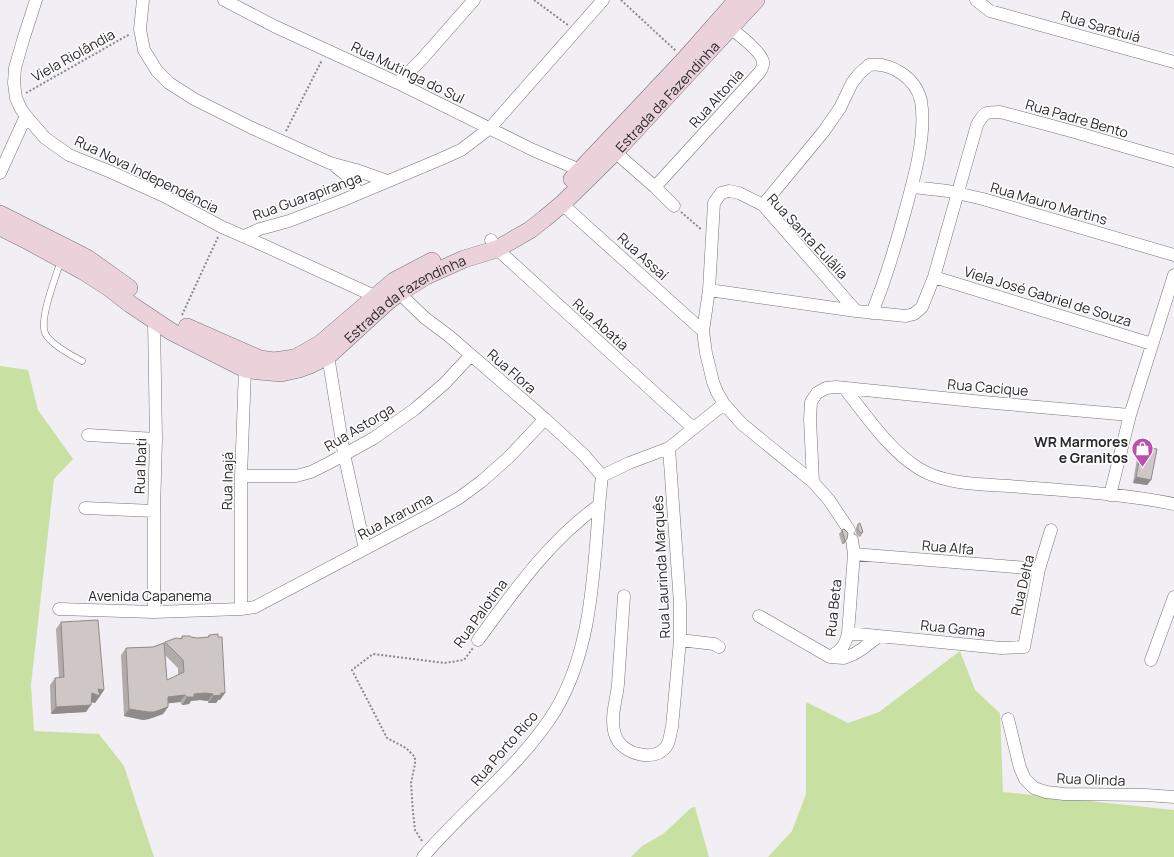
<svg xmlns="http://www.w3.org/2000/svg" width="1174" height="857" font-family="Manrope,sans-serif">
	<rect width="100%" height="100%" fill="#f2eff4"/>
	<path fill="#c8e0a2" d="M0 366 28 370 38 410 73 459 54 479 31 685 34 731 99 734 124 766 154 857H0Z
		M960 651 975 690 1000 713 1003 792 1174 810V857H768L792 831 806 794V702L848 723 879 712Z
		M695 807 709 857H631L642 846 663 834 691 808Z"/>
	<g fill="none" stroke-linecap="round" stroke-linejoin="round">
		<defs>
			<path id="service" d="M61 260C56 277 39 318 45 333 49 343 72 356 82 361"/>
			<path id="minor" d="M36 0 24 37 15 68 14 83 16 98 21 109 26 116 45 138 69 155 111 172 164 196 222 227 263 245 381 299
				M143 0 140 29 144 50 157 71 169 83 194 99 252 128 330 163 356 170 387 181
				M224 0 274 26 398 83 533 150 580 170
				M976 0 990 11 1174 62
				M398 83 421 60 474 0
				M615 152 655 187 674 206
				M336 167C348 176 353 179 357 194
				M0 173 26 116
				M655 187 759 73C761 70 764 66 763 62 762 52 738 34 730 28
				M913 187 948 191 983 199 1174 255
				M562 204 703 331
				M763 205 824 131 840 108 852 83 859 74 869 65C891 62 916 78 921 101 927 136 913 182 904 215 895 248 885 281 872 313
				M244 236 260 229 289 221 341 201 441 159 461 150 490 128 603 0
				M491 240 497 249 693 428
				M934 277 1152 344
				M709 290 856 311
				M399 293 425 318 449 336 545 419 584 455 602 476
				M328 356 344 454 365 549
				M844 388C866 415 888 449 918 468 946 486 988 484 1021 487 1072 491 1124 494 1174 504
				M88 435 156 439
				M241 476H296L311 472 329 463 374 438 415 409 445 383 471 355
				M602 476 629 463 669 448 724 404
				M813 482 810 419 811 402 817 393 826 388 836 387 983 402 1130 415
				M1110 495 1130 415 1174 275
				M85 508 154 511
				M849 530 829 500 813 482 742 424 724 404 717 392 713 382 706 353 703 331 709 290 714 203 721 193 729 191 739 193 763 205 856 311 906 316 914 314 922 307 934 277 977 125C984 112 985 112 1000 112L1071 131 1174 161
				M854 554 1039 569
				M624 596C622 625 620 655 618 684 617 696 613 708 613 720 613 727 614 735 618 741 627 754 654 762 666 747 670 742 670 733 672 727L680 640V603L669 448
				M59 609 154 612 241 609 255 607 431 514 459 498 482 481 509 457 545 419
				M241 609V476L245 369 247 363
				M154 612V511L156 439 154 321
				M759 616 830 657 844 658 854 654 862 649 879 636
				M848 633 1001 648 1024 647 1039 569 1051 530
				M478 640C514 591 549 541 599 505
				M680 640 714 644 719 647
				M830 657C841 650 845 647 848 633L854 554 852 540
				M1151 660 1174 597
				M1008 719 1020 768 1025 779 1034 788 1046 792 1064 794 1146 795 1174 797
				M423 857C465 807 520 767 555 711 597 641 593 554 602 476"/>
			<g id="secondary">
				<path d="M572 179 685 59 737 0"/>
				<path d="M0 214 87 258 129 288"/>
				<path id="s1" d="M0 227 30 242 83 271 108 287 130 304 172 332 245 369 259 371 281 373 299 369 310 365 328 356 387 302 399 293 426 276 464 259 497 249 530 230 544 219 562 204 615 152 756 0"/>
				<path d="M187 327 260 359 274 361 295 358 320 344 394 281 432 261"/>
			</g>
		</defs>
		<use href="#service" stroke="#777478" stroke-width="7"/>
		<use href="#minor" stroke="#777478" stroke-width="13"/>
		<use href="#secondary" stroke="#777478" stroke-width="18"/>
		<path stroke="#8b898c" stroke-width="2" stroke-dasharray="2 2" stroke-linecap="butt" d="M534 0 568 25
			M621 0 676 51
			M26 93 130 34
			M286 131 322 60
			M681 212 702 230
			M182 315 218 237
			M422 841 415 830 413 812 411 783 415 764V757L406 748 387 738 352 670 373 654 444 663 464 660 473 648"/>
		<use href="#service" stroke="#fff" stroke-width="6"/>
		<use href="#minor" stroke="#fff" stroke-width="12"/>
		<use href="#secondary" stroke="#ebd2da" stroke-width="17"/>
	</g>
	<path fill="#b1abaa" fill-rule="evenodd" d="M1142 447 1151 480 1147 485 1133 483 1138 452Z
		M858 524 863 532 861 536 859 537 856 534V528Z
		M844 529 845 543 842 544 839 534 842 530Z
		M61 622 104 690 95 703 91 702 86 712 51 714 50 685 55 678H59L56 629Z
		M209 635 220 700H218L216 703H208V701L200 700 191 701 189 704 182 705 180 702 168 703V707L163 714 149 719 143 720 124 716 121 655 126 648 153 647 165 642 181 638 182 636 197 638 208 637ZM165 655 178 668V675L167 680Z"/>
	<path fill="#908b8b" d="M1136 477 1151 480 1147 485 1133 483Z
		M847 539 845 543 842 544Z
		M98 689 104 690 95 703 86 701 92 693Z
		M205 693 213 694 208 701 200 700 191 701 189 704 182 705 187 697 194 694Z
		M221 693H225L220 700H218L216 703H208L213 696Z
		M185 695 180 702 163 704 168 697Z
		M91 705 86 712 51 714 56 707Z
		M168 707 163 714 149 719 143 720 124 716 129 709Z"/>
	<path fill="#cec7c6" stroke="#908b8b" d="M1142 447 1157 449 1151 480 1136 477Z
		M860 523 863 532 861 533 858 530V524Z
		M844 529 848 533 847 539 845 541 842 530Z
		M98 620 104 690 98 689 100 696 92 693 91 705 56 707 55 678 64 677 61 622Z
		M218 634V637H222L225 693H221V695L213 696V694L205 693 194 694V697H187L185 695 168 697V707L154 712H148L129 709 126 648 153 647 164 643 167 680 184 672 183 660 165 642 176 638 182 639V636H190L191 637 197 638 209 637V635Z"/>
	<defs>
		<symbol id="shop-pin" viewBox="-11 -11 22 30"><path d="M0 17L-7.5 6A9.5 9.5 0 1 1 7.5 6Z" fill="#ba4faf" stroke="#fff"/><path d="M-5-2.5h2.3a2.7 3.5 0 0 1 5.4 0H5L5.5 6h-11ZM-1.5-2.5h3a1.5 2.3 0 0 0-3 0Z" fill="#fff"/></symbol>
	</defs>
	<g fill-rule="evenodd">
		<use href="#shop-pin" x="1130" y="436" width="25" height="34"/>
	</g>
	<g text-anchor="middle" dominant-baseline="central" stroke-width="3" stroke-linejoin="round" paint-order="stroke">
		<g font-size="14" fill="#29282a" stroke="#fff">
			<text transform="translate(1101 26) rotate(16)">Rua Saratuiá</text>
			<text transform="translate(73 55) rotate(-29)">Viela Riolândia</text>
			<text transform="translate(408 72) rotate(26)">Rua Mutinga do Sul</text>
			<text stroke="none"><textPath href="#s1" startOffset="803">Estrada da Fazendinha</textPath></text>
			<text transform="translate(716 98) rotate(-48)">Rua Altonia</text>
			<text transform="translate(1077 118) rotate(16)">Rua Padre Bento</text>
			<text transform="translate(147 174) rotate(26)">Rua Nova Independência</text>
			<text transform="translate(307 196) rotate(-20)">Rua Guarapiranga</text>
			<text transform="translate(1049 203) rotate(16)">Rua Mauro Martins</text>
			<text transform="translate(808 236) rotate(47)">Rua Santa Eulâlia</text>
			<text transform="translate(643 256) rotate(42)">Rua Assaí</text>
			<text transform="translate(1048 296) rotate(17)">Viela José Gabriel de Souza</text>
			<text stroke="none"><textPath href="#s1" startOffset="467">Estrada da Fazendinha</textPath></text>
			<text transform="translate(601 324) rotate(42)">Rua Abatia</text>
			<text transform="translate(512 371) rotate(41)">Rua Flora</text>
			<text transform="translate(988 387) rotate(5)">Rua Cacique</text>
			<text transform="translate(359 427) rotate(-31)">Rua Astorga</text>
			<text transform="translate(140 466) rotate(-88)">Rua Ibati</text>
			<text transform="translate(227 481) rotate(-89)">Rua Inajá</text>
			<text transform="translate(395 516) rotate(-28)">Rua Araruma</text>
			<text transform="translate(948 547) rotate(5)">Rua Alfa</text>
			<text transform="translate(661 567) rotate(-93)">Rua Laurinda Marquês</text>
			<text transform="translate(1022 585) rotate(-77)">Rua Delta</text>
			<text x="150" y="595">Avenida Capanema</text>
			<text transform="translate(833 608) rotate(-84)">Rua Beta</text>
			<text transform="translate(480 613) rotate(-54)">Rua Palotina</text>
			<text transform="translate(953 628) rotate(6)">Rua Gama</text>
			<text transform="translate(504 748) rotate(-49)">Rua Porto Rico</text>
			<text transform="translate(1091 779) rotate(2)">Rua Olinda</text>
		</g>
		<g font-size="14" font-weight="bold" fill="#29282a" stroke="#fff" text-anchor="end">
			<text x="1128" y="441">WR Marmores<tspan x="1128" dy="16">e Granitos</tspan></text>
		</g>
	</g>
</svg>
